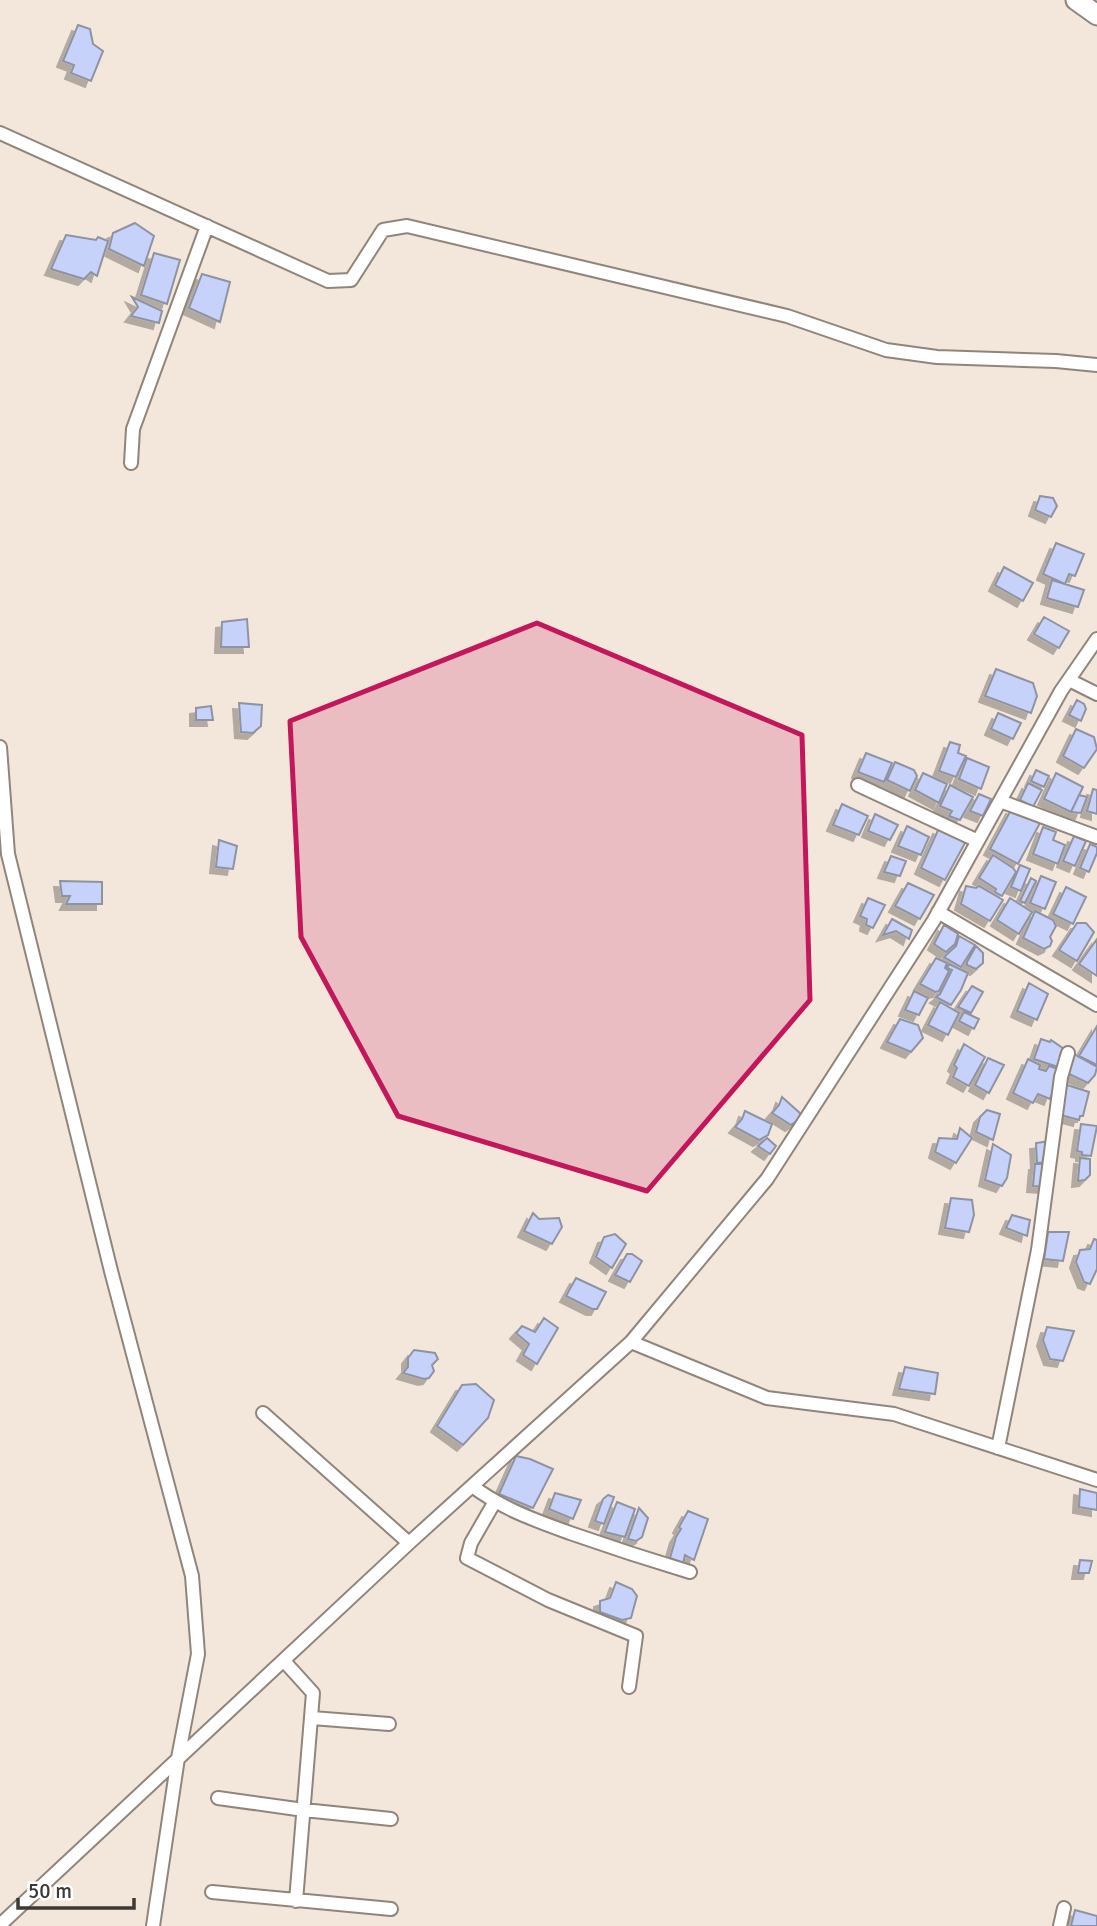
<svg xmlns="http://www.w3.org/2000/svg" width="1097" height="1926" font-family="Signika,sans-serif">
	<defs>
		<filter id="shadow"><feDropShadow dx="-6" dy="6" stdDeviation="0" flood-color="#0004"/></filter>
	</defs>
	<rect width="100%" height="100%" fill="#f3e7dc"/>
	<path fill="#c6d2f9" stroke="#8f93a1" stroke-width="2" filter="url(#shadow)" d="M78 25 90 29 93 44 103 51 91 81 71 73 74 65 63 61Z
		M135 223 154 236 144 266 109 249 113 233Z
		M66 235 96 240 98 237 108 241 97 276 91 272 84 279 51 269Z
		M154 253 180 260 167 304 141 295Z
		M202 274 230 282 220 322 189 308Z
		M132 297 162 311 159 323 131 316 138 307Z
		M1040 496 1053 498 1057 506 1051 517 1035 510Z
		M1056 543 1084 554 1075 576 1069 574 1065 584 1043 574Z
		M1004 567 1033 583 1023 601 995 585Z
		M1052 580 1084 590 1078 607 1047 598Z
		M1044 617 1069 631 1059 648 1034 634Z
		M247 619 249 647H221L222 622Z
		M996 669 1033 683 1037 696 1031 713 985 696Z
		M1077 700 1084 704 1086 709 1081 721 1069 715Z
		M239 703 262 705 261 726 253 733 241 732Z
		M211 706 213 720H196V708Z
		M998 713 1021 723 1013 739 991 729Z
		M1076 729 1094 737 1097 749 1084 768 1063 756Z
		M950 742 960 745 958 753 966 756 956 777 939 771Z
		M866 753 892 763 884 782 858 772Z
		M967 758 989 767 981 789 959 779Z
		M895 762 914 770 917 776 910 791 887 780Z
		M1036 770 1049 776 1044 787 1031 781Z
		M923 773 947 784 939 803 915 790Z
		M1056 773 1083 787 1071 812 1044 799Z
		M1028 783 1042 790 1033 807 1020 800Z
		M950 785 973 797 960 820 949 816 952 811 940 806Z
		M1093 789 1097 790V814L1087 811Z
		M979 794 991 799 983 816 970 811Z
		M1079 795 1087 797 1081 813 1071 812Z
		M842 804 868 816 859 835 833 825Z
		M1012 808 1040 823 1018 864 990 849Z
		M875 814 898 825 890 840 868 831Z
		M907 826 929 837 921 855 898 846Z
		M1043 827 1056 832 1053 840 1065 845 1058 864 1033 854Z
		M939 828 966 841 945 880 921 868Z
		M1074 836 1086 841 1075 866 1063 861Z
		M219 840 237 846 233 869 216 867Z
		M1090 844 1097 847V853L1089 872 1080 868Z
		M993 855 1013 868 1016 872 1002 896 995 892 996 889 979 878Z
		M891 856 906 861 900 876 884 872Z
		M1020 865 1030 869 1021 891 1011 887Z
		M1041 876 1056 882 1045 909 1030 903Z
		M1031 878 1036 881 1025 903 1020 901Z
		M60 881 102 882V904H66L70 896H62Z
		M908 883 934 895 920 919 895 906Z
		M966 886 976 888 979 886 1003 900 990 921 961 904Z
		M1066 887 1086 897 1073 924 1053 914Z
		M868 898 885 905 873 928 866 925 867 919 860 916Z
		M1010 898 1032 912 1019 934 997 920Z
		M1035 911 1053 920 1056 926 1050 937 1052 941 1050 946 1044 949 1023 938Z
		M892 919 912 930 909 939 896 931 883 935Z
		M1077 923H1086L1094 932 1077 961 1059 950Z
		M944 925 958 934 955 944 946 952 934 944Z
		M959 936 975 945 961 967 944 957 956 946Z
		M1097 939V976L1079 964Z
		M976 946 983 953V963L976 969 967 965V962Z
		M936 958 947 963 945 968 949 971 939 991 935 992 920 984Z
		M949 964 968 973 961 990 951 1005 936 997 940 994 952 970 947 968Z
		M1029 983 1048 994 1037 1020 1017 1011Z
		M972 986 983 992 971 1013 958 1007Z
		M914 991 928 998 919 1015 905 1010Z
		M940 1002 959 1013 948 1035 928 1025Z
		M964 1012 979 1019 974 1029 959 1021Z
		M900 1019 918 1025 923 1038 911 1052 887 1042Z
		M1097 1026V1065L1079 1056Z
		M1041 1039 1050 1042 1051 1040 1064 1049 1058 1067 1034 1059Z
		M964 1044 985 1057 969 1086 953 1077 957 1068 954 1065Z
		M1072 1053 1097 1067 1095 1075 1088 1083 1065 1072Z
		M988 1058 1004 1065 989 1093 975 1085Z
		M1028 1059 1040 1065 1039 1069 1046 1071 1049 1066 1061 1070 1050 1099 1038 1094 1033 1103 1013 1093Z
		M1064 1084 1089 1092 1083 1116H1080L1079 1120 1057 1114Z
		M782 1097 801 1114 798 1120 791 1125 772 1113 779 1105Z
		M987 1110 1000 1114 993 1140 976 1132 980 1117Z
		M745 1111 772 1124 768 1135 759 1140 735 1127 742 1119Z
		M1081 1124 1097 1126 1091 1156 1082 1155V1152L1077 1151Z
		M960 1128 972 1138 956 1163 935 1152 939 1138 957 1139Z
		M767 1138 776 1146 770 1154 758 1146Z
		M1050 1141V1162L1037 1163 1036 1143Z
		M993 1144 1011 1155 1007 1178 1002 1186 985 1180Z
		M1080 1158 1090 1159V1175L1085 1180 1078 1181Z
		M1035 1164H1047L1045 1187 1033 1186Z
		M951 1198 972 1200 974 1215 969 1232 945 1228Z
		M533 1213 539 1219 559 1218 562 1227 552 1244 524 1231Z
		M1012 1215 1030 1220 1027 1236 1006 1228Z
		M1048 1232H1069L1063 1261 1044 1259Z
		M615 1234 626 1244 612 1268 596 1257 604 1237Z
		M1094 1239 1097 1240V1269L1090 1284 1084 1282 1076 1262 1080 1250 1090 1249Z
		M627 1254H632L642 1261 630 1282 615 1275Z
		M576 1278 606 1292 597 1309H592L566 1296Z
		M544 1318 558 1328 537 1364 523 1355 529 1344 516 1333 522 1326 535 1332Z
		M1047 1327 1074 1331 1063 1361 1050 1359 1043 1340Z
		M414 1350 435 1353 438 1359 432 1365 434 1371 429 1378 424 1379 403 1373 408 1367V1358Z
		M905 1367 938 1373 935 1394 899 1389Z
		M476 1384 494 1400 488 1418 463 1445 437 1426 462 1385Z
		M516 1456 530 1459 553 1469 533 1508 499 1494Z
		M1080 1489 1097 1493V1510L1079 1507Z
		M555 1493 581 1500 573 1519 549 1509Z
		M608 1495 614 1497 604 1524 595 1521 603 1499Z
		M617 1502 635 1509 625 1537 605 1532Z
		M639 1508 648 1518 642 1537 636 1541 628 1539Z
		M688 1511 708 1519 694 1560 685 1555 683 1563 670 1558 676 1537 681 1529 679 1527Z
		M1080 1560 1092 1561 1089 1573H1078Z
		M616 1582 632 1589 637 1596 631 1618 622 1620 600 1612V1601L610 1598Z
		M1075 1910 1097 1916V1926H1071Z"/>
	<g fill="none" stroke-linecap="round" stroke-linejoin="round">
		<defs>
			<path id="street" d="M0 133 328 281 351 280 383 230 407 226 787 316 886 350 937 357 1056 361 1097 365
				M131 463 133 429 207 226
				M1069 680 1097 694
				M0 747 8 854 111 1271 192 1576 198 1654 178 1758 153 1926
				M858 785 978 841
				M1000 801 1097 837
				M938 912 1097 1005
				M631 1342 767 1398 894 1414 1097 1480
				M263 1413 409 1543
				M998 1448 1038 1250 1061 1077 1068 1053
				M472 1486C503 1509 534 1520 570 1533 610 1547 650 1560 690 1572
				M494 1503 471 1543 467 1558 548 1600 636 1636 629 1687
				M284 1661 313 1693 296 1901
				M312 1718 389 1724
				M218 1798 304 1810 391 1819
				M212 1892 391 1909
				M0 1925 409 1543 631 1342 767 1179 934 920 1061 691 1097 639
				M1060 1926 1064 1908"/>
			<path id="primary" d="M1076 0 1097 15"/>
		</defs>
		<use href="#street" stroke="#90857b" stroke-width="16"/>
		<use href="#primary" stroke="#90857b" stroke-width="23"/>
		<use href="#street" stroke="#fff" stroke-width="12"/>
		<use href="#primary" stroke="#fff" stroke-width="19"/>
	</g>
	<path fill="#c2185b" fill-opacity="0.2" stroke="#c2185b" stroke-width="5" stroke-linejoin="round" d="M537 623 802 735 810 1000 647 1191 398 1116 301 937 290 721Z"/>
	<path d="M18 1898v10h116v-10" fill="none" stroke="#3e3935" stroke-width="3.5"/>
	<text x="28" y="1898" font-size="21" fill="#3e3935" stroke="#ffffff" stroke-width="5" paint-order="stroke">50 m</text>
</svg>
